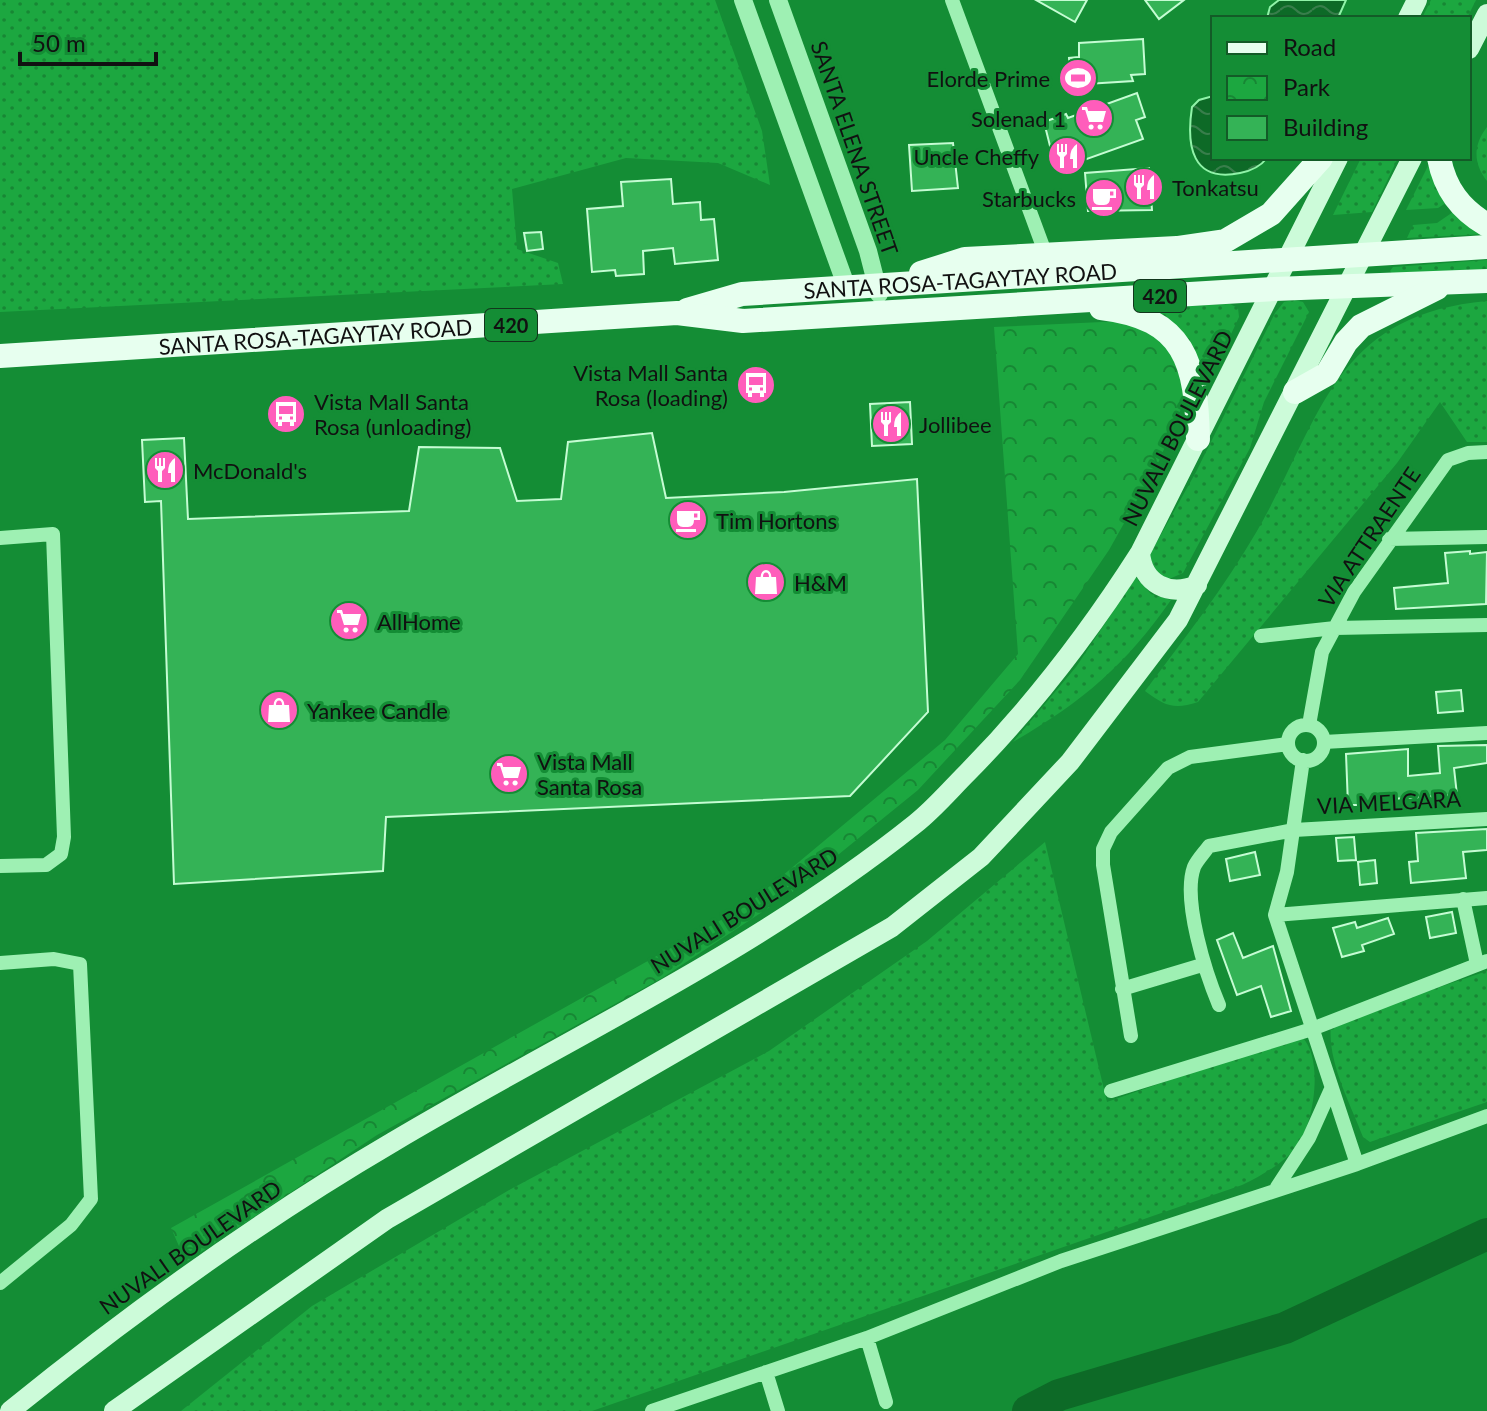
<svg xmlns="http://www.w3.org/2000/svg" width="1487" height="1411" font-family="Lato,sans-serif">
	<defs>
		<pattern id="grass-dots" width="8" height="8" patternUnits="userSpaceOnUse" patternTransform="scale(2)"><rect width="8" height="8" fill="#1ca740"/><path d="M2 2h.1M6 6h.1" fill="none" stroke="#178734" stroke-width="1.8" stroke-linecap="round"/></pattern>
		<pattern id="park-crowns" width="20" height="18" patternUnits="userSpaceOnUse" patternTransform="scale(2)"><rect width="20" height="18" fill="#1ca740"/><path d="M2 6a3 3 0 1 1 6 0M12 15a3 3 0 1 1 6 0" fill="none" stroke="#178734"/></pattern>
		<pattern id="water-waves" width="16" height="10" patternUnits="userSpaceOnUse" patternTransform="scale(2)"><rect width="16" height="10" fill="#0d6a27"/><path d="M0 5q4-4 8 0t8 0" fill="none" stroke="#387e4b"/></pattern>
	</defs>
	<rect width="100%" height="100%" fill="#148d35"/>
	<path fill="url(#grass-dots)" d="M0 0H715L762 131 770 185 718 163 626 158 512 189 517 249 558 263 563 284 0 312Z
		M1431 0H1476L1467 18H1422Z
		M1487 127V181C1473 163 1473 145 1487 127Z
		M1361 158H1398L1372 212 1333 215Z
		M1432 158 1449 201 1438 208 1406 210Z
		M1456 210 1485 234 1407 238 1413 225 1437 223Z
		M1487 260V270L1393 275 1390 271 1393 267Z
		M1294 300 1303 302 1309 312 1264 402 1250 448 1183 573 1169 579 1157 572 1149 556 1196 472 1275 313 1284 302Z
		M1487 301V442H1467L1440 402 1397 463 1198 702C1174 710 1165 706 1145 691 1184 639 1224 588 1257 531 1322 418 1333 315 1487 301Z
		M1230 304 1238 308 1239 317 1204 392 1146 308Z
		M1136 577 1151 594 1171 600C1125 666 1082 702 1013 742L1076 667Z
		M1045 842 1107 1102 1287 1039 1303 1038C1324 1061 1314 1127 1294 1150 1280 1165 1261 1176 1242 1185L592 1411H181L312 1306 511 1189 769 1051 927 941Z
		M1487 971V1102L1370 1142 1363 1137C1350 1102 1327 1062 1331 1024Z"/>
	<path fill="url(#park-crowns)" d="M1124 321 1167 339 1186 397 1159 461 1109 550 1020 680 918 790 791 893 662 978 377 1135 186 1262 171 1228 746 906 945 740 1018 654 994 327Z"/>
	<path fill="url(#water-waves)" stroke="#90f3a8" stroke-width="2" d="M1279 0H1346L1338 18H1267L1270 7Z
		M1213 96V158H1267C1260 167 1251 171 1240 173 1192 183 1186 146 1192 107L1199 100Z"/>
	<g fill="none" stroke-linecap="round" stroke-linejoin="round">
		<path stroke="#0d6a27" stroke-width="32" d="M1028 1411 1059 1395 1285 1328 1487 1234"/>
	</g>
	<path fill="#34b356" stroke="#c5fcd3" stroke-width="2" d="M1036 0H1087L1075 22Z
		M1145 0H1184L1159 19Z
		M1143 39 1145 74 1131 75 1133 81 1071 85 1069 58 1079 57V43Z
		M1137 93 1145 117 1136 120 1143 139 1056 170 1044 122 1066 114 1068 118Z
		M953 143 958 188 912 191 909 145Z
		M1149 168 1152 210 1088 211 1085 173Z
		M671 179 673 204 700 202 701 220 714 219 718 260 675 264 673 248 643 251 644 274 616 276 615 270 592 272 587 209 623 206 621 182Z
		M541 232 543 249 527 251 524 233Z
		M910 402 912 444 872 446 870 404Z
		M652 433 666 498 784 492 917 479 928 712 850 796 386 817 383 871 174 884 161 501 145 502 142 440 184 438 188 519 409 511 419 447 500 448 517 501 561 499 568 442Z
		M1470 551V554L1487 552 1486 604 1396 609 1394 588 1448 583 1445 553Z
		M1461 690 1463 711 1438 713 1436 692Z
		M1487 745V763L1454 768 1457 795 1375 800V805H1348L1346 754 1408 749V776L1440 773 1438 746Z
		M1487 829V850L1463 852 1466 878 1411 883 1409 862 1418 861 1416 833Z
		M1354 837 1356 860 1338 861 1336 838Z
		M1255 852 1260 875 1230 881 1226 859Z
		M1375 860 1377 883 1360 885 1358 862Z
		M1452 912 1456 933 1430 938 1426 917Z
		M1388 918 1394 934 1362 945 1364 951 1342 957 1333 928 1355 922 1357 928Z
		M1233 933 1243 958 1273 946 1291 1011 1271 1017 1261 986 1237 995 1217 940Z"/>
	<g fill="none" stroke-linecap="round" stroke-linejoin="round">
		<path stroke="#9ef0b3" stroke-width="14" d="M952 0 1046 255
			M0 538 53 534 64 837 61 854 46 865 0 866
			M1389 539 1487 537
			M1261 636 1335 628 1487 625
			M1309 725 1322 652 1354 592 1448 460 1468 453 1487 452
			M1288 743a18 18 0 1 1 36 0a18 18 0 1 1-36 0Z
			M1324 742 1487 733
			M1303 760 1287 872 1275 915 1357 1164
			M1463 899 1477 964
			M1275 915 1487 898
			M0 963 54 959 80 964 91 1199 71 1225 0 1283
			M1122 989 1202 965
			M1219 1005C1206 974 1182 900 1194 867 1197 860 1204 853 1209 846L1294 830 1487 819
			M1131 1036 1103 865V849L1111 832 1168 768 1190 757 1288 744
			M1111 1091 1312 1029 1487 961
			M1277 1187 1309 1138 1331 1089
			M867 1338 886 1402
			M766 1372 778 1411
			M652 1411 867 1338 1061 1261 1357 1164 1487 1116"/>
		<path stroke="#9ef0b3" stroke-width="18" d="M743 0 847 288
			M778 0 868 251 879 294"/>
		<path stroke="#ccfbd9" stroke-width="20" d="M1408 18 1417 0
			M1469 49 1487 14
			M1140 553C1143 584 1169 597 1197 585
			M10 1411C131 1313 258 1221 393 1142 568 1038 755 952 915 824 934 809 950 790 967 773 1034 705 1089 633 1140 553L1338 158
			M114 1411 387 1219 892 927 981 857 1070 762 1178 620 1412 158"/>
		<g stroke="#e7ffef" stroke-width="24">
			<path d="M1439 158C1445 189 1460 209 1487 225"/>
			<path d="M921 273 965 259 1177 248 1225 241 1271 214 1321 158"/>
			<path d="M1101 308C1186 318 1196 363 1198 439"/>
			<path id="s1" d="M687 310 742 294 1487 247"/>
			<path id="s2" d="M0 356 677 313 743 321 1274 289 1487 281"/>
			<path d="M1295 392 1327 374 1346 342 1361 326 1437 288"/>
		</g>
	</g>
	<defs>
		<symbol id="stadium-disc" viewBox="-11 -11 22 22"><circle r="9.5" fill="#ff5dbb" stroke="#148d35"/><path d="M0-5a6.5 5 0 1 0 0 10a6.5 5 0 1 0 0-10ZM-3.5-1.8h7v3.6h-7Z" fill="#fff"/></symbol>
		<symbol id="supermarket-disc" viewBox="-11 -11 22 22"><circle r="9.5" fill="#ff5dbb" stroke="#148d35"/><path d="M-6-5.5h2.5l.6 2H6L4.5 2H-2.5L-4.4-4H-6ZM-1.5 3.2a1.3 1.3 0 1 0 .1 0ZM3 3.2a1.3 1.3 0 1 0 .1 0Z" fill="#fff"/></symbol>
		<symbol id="restaurant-disc" viewBox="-11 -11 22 22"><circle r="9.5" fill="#ff5dbb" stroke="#148d35"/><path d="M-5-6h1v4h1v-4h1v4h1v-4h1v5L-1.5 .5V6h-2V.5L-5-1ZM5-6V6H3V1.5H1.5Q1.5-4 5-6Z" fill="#fff"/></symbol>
		<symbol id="cafe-disc" viewBox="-11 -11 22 22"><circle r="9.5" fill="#ff5dbb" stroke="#148d35"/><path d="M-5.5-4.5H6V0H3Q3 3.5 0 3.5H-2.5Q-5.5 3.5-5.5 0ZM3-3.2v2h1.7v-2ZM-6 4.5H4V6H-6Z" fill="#fff"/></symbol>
		<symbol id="bus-disc" viewBox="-11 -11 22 22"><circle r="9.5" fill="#ff5dbb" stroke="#148d35"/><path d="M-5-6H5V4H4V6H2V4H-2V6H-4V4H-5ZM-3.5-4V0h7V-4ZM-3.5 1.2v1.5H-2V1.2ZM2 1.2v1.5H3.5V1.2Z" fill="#fff"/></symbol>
		<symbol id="shop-disc" viewBox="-11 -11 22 22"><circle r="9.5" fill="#ff5dbb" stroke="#148d35"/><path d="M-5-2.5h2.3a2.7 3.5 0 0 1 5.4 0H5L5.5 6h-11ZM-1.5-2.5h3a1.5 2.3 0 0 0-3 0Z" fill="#fff"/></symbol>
	</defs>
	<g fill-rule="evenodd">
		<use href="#stadium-disc" x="1056" y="56" width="44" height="44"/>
		<use href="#supermarket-disc" x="1072" y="96" width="44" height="44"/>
		<use href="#restaurant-disc" x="1045" y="134" width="44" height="44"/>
		<use href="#restaurant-disc" x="1122" y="165" width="44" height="44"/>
		<use href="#cafe-disc" x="1082" y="176" width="44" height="44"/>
		<use href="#bus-disc" x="734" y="363" width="44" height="44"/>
		<use href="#bus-disc" x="264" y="392" width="44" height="44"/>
		<use href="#restaurant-disc" x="869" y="402" width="44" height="44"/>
		<use href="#restaurant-disc" x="143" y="448" width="44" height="44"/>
		<use href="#cafe-disc" x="666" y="498" width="44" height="44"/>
		<use href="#shop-disc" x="744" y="560" width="44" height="44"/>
		<use href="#supermarket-disc" x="327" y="599" width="44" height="44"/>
		<use href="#shop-disc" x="257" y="688" width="44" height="44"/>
		<use href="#supermarket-disc" x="487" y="752" width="44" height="44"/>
	</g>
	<g text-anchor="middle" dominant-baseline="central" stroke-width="6" stroke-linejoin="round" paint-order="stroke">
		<g fill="#148d35" stroke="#12361c" stroke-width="2">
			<rect x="1134" y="280" width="52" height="32" rx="6"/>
			<rect x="485" y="309" width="52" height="32" rx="6"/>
		</g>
		<g font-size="20" font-weight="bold" fill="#111">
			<text x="1160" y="296">420</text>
			<text x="511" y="325">420</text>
		</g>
		<g font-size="22" fill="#111" stroke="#148d35" text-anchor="start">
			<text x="1050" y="78" text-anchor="end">Elorde Prime</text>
			<text x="1066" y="118" text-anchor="end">Solenad 1</text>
			<text x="1039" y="156" text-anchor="end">Uncle Cheffy</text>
			<text x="1172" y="187">Tonkatsu</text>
			<text x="1076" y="198" text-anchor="end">Starbucks</text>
			<text x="728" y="372" text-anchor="end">Vista Mall Santa<tspan x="728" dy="25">Rosa (loading)</tspan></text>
			<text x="314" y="401">Vista Mall Santa<tspan x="314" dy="25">Rosa (unloading)</tspan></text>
			<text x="919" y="424">Jollibee</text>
			<text x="193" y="470">McDonald's</text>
			<text x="716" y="520">Tim Hortons</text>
			<text x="794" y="582">H&amp;M</text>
			<text x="377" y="621">AllHome</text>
			<text x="307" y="710">Yankee Candle</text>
			<text x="537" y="761">Vista Mall<tspan x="537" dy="25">Santa Rosa</tspan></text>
		</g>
		<g font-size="22" fill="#111" stroke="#148d35">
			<text transform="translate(855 148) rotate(71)">SANTA ELENA STREET</text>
			<text stroke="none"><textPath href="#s1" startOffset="276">SANTA ROSA-TAGAYTAY ROAD</textPath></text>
			<text stroke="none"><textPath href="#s2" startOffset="316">SANTA ROSA-TAGAYTAY ROAD</textPath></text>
			<text transform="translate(1177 428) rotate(-63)">NUVALI BOULEVARD</text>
			<text transform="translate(1369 537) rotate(-56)">VIA ATTRAENTE</text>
			<text transform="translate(1389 802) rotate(-3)">VIA MELGARA</text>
			<text transform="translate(744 910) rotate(-32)">NUVALI BOULEVARD</text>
			<text transform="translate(190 1247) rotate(-35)">NUVALI BOULEVARD</text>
		</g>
	</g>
	<rect x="1211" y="16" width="260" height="144" fill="#148d35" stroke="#135b27" stroke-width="2"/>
	<rect x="1227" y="42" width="40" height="12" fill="#e7ffef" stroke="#135b27" stroke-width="2"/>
	<text x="1283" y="56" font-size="24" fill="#111111">Road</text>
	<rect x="1227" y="76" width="40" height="24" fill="url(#park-crowns)" stroke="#135b27" stroke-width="2"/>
	<text x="1283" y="96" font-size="24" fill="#111111">Park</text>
	<rect x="1227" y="116" width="40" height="24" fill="#34b356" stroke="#135b27" stroke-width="2"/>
	<text x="1283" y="136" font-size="24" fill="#111111">Building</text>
	<path d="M20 52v12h136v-12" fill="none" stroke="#111111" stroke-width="4"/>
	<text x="32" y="52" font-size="24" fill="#111111" stroke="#148d35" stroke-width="6" paint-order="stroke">50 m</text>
</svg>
